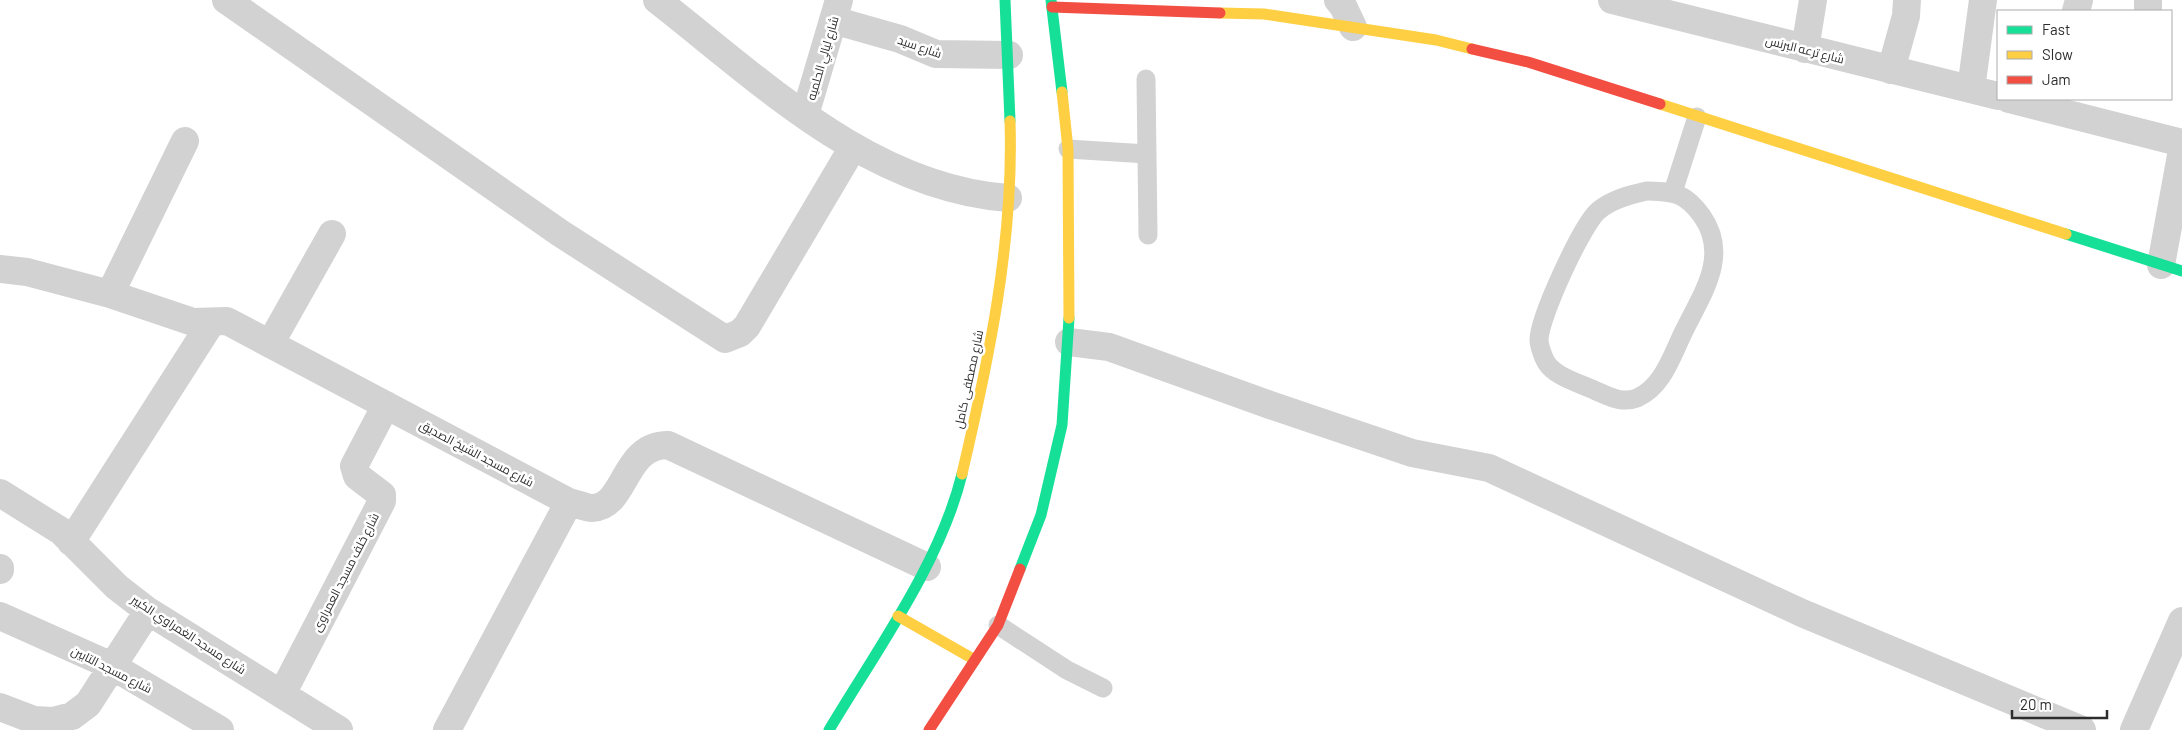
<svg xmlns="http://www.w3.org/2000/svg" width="2182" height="730" font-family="Barlow,Cairo,sans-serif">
	<rect width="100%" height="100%" fill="#fff"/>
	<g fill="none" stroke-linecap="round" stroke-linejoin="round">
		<path stroke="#d2d2d2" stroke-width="19" d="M1146 79 1148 235
			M1068 149 1147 154
			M1647 191C1674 192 1685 192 1702 216 1730 256 1702 294 1684 331 1672 355 1663 387 1637 398 1622 404 1608 396 1594 390 1579 383 1555 377 1546 362 1543 357 1539 345 1539 340 1539 318 1582 225 1598 211 1612 199 1630 195 1647 191Z
			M1673 192 1697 117
			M998 625 1067 670 1103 688"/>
		<path stroke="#d2d2d2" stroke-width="28" d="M226 0 560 233 725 339 740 333 747 326 853 147
			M657 0C761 81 870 188 1008 198
			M1338 0 1343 6 1353 27
			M1612 0 1998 96
			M2148 0V10
			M2076 11 2079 0
			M833 20 900 39 936 54 1009 55
			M1805 49 1813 0
			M1891 70 1906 16 1907 0
			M1971 89 1983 0
			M2009 99 2182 143
			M805 115 839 0
			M2161 265 2182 150
			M0 269 27 272 110 294 193 322 227 321 569 502C576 503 585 508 592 508 627 507 622 445 668 445L927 567
			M110 294 185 141
			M1069 342 1109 347 1270 405 1412 453 1489 468 1802 613 2082 730
			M270 344 332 234
			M0 493 61 531 117 587 148 611 339 730
			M71 542 211 323
			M0 568V570
			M0 616 112 666 220 730
			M282 694 382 501V495L357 476 354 466 386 405
			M0 707 34 720 53 721 72 716 88 704 148 611
			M447 730 569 502
			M2134 730 2182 621"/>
		<path stroke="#16e098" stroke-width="11" d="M1005 0 1010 121
			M1051 0 1062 92
			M2066 234 2182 271
			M1020 569 1041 515 1062 425 1069 318
			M829 730C876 651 940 564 962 474"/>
		<path stroke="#ffcf43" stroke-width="11" d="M1220 13 1264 14 1436 40 1472 49
			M1062 92 1068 149 1069 318
			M1660 104 2066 234
			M962 474C989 359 1014 240 1010 121
			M898 616 975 660"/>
		<path stroke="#f24e42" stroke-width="11" d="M1052 7 1220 13
			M1472 49 1528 62 1660 104
			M929 730 998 625 1020 569"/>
	</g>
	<g text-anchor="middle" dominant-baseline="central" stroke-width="5" stroke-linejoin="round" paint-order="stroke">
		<g font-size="12" fill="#2d2d2d" stroke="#fff">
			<text transform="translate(920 46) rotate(19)">شارع سيد</text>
			<text transform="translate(1805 49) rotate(14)">شارع ترعه البرنس</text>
			<text transform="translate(822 58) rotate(-74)">شارع ليالي الحلميه</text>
			<text transform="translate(968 379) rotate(-78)">شارع مصطفى كامل</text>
			<text transform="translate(477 453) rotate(28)">شارع مسجد الشيخ الصديق</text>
			<text transform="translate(345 572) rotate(-63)">شارع خلف مسجد العمراوى</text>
			<text transform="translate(189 634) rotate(33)">شارع مسجد الغمراوي الكبير</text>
			<text transform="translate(112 669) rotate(27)">شارع مسجد التابين</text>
		</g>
	</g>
	<rect x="1997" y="10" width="175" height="90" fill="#ffffff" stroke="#ababab"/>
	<rect x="2007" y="26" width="25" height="8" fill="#16e098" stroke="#ababab"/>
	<text x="2042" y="35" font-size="15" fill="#2d2d2d">Fast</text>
	<rect x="2007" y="51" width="25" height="8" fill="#ffcf43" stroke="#ababab"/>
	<text x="2042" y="60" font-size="15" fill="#2d2d2d">Slow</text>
	<rect x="2007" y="76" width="25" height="8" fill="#f24e42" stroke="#ababab"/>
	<text x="2042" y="85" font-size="15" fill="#2d2d2d">Jam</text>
	<path d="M2012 710v8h95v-8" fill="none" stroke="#2d2d2d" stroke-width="2.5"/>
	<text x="2020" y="710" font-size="15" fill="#2d2d2d" stroke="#ffffff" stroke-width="4" paint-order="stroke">20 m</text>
</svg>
